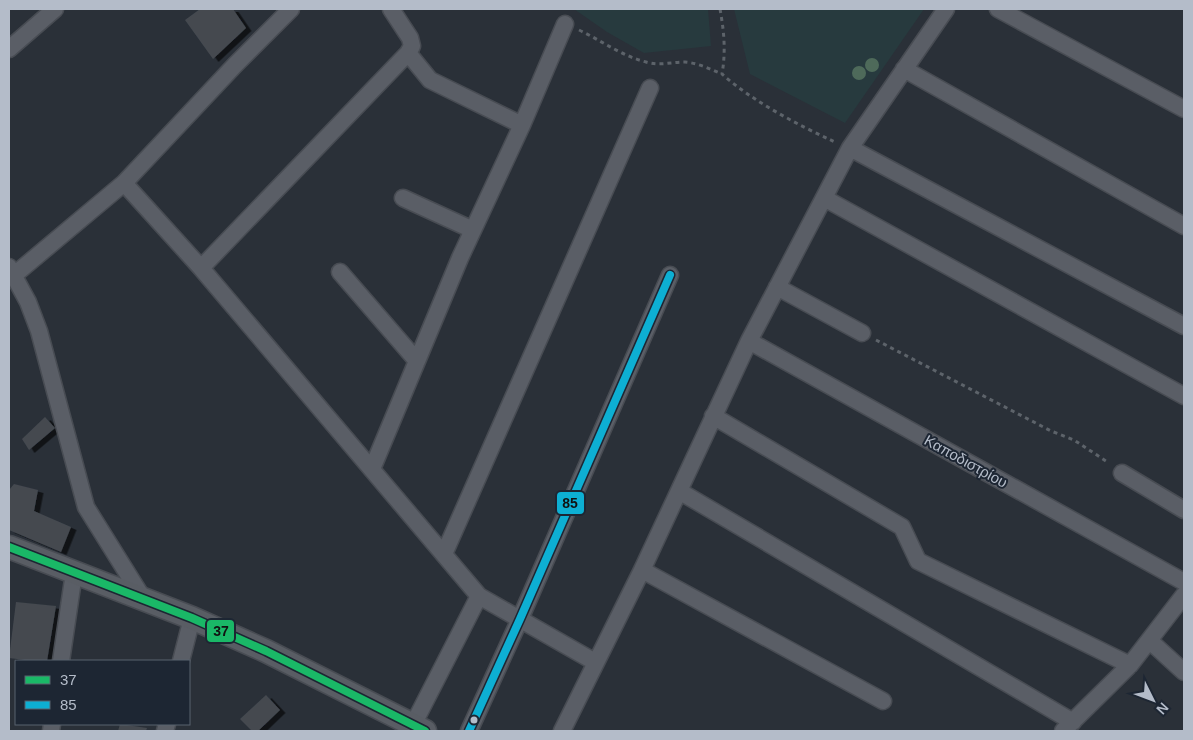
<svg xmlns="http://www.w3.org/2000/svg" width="1193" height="740" font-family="Arial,sans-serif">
	<defs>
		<filter id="shadow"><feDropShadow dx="5.5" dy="3" stdDeviation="0" flood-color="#0009"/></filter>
	</defs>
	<rect width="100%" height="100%" fill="#2a3038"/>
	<path fill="#273a3e" d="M574 9H708L711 46 644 53 607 32Z
		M734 9H924L845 123 750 74Z"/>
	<path fill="#444950" filter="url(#shadow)" d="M200 9H233L246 28 213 59 185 20Z
		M45 417 55 428 29 450 22 439Z
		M14 484 38 490 34 511 71 527 61 552 9 530V490Z
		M16 602 56 606 47 661H33L9 658Z
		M266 695 280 710 258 731H252L240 719Z
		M120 724 147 728 146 731H118Z"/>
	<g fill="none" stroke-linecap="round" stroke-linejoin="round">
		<defs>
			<path id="minor" d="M998 9 1184 109
				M9 49 55 9
				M408 53 430 80 522 125
				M904 69 1184 226
				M850 148 1184 326
				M124 183 201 268 479 596 595 662
				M403 198 473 230
				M824 198 1184 396
				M9 267 28 302 39 331 86 507 144 600
				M201 268 408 53 412 46 410 38 391 9
				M340 272 417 361
				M13 276 124 183 235 65 291 9
				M777 287 862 333
				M749 341 1184 582
				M713 416 902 527 918 561 1130 665
				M372 469 460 258 522 125 565 24
				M1122 473 1184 510
				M679 491 1073 722
				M444 554 650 88
				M642 570 883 701
				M1150 641 1184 672
				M61 661 74 573
				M181 661 192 618
				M413 725 479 596
				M51 731 52 724
				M165 731 167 724
				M469 731 520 619 670 275
				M562 731 642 570 749 341 850 148 946 9
				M1063 731 1130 665 1184 595"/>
			<path id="secondary" d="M9 547 192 618 266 651 425 731"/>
		</defs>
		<use href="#minor" stroke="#484c53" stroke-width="19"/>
		<use href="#secondary" stroke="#484c53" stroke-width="25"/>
		<path stroke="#5d636a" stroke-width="3" stroke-dasharray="4 4" stroke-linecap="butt" d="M720 9C724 31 726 51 722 74 752 101 798 125 835 142
			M579 30C602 41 622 56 646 62 659 66 672 62 685 62 698 63 710 69 722 74
			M876 340 1051 431 1074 440 1109 463"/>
		<use href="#minor" stroke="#5a5e66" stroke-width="16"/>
		<use href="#secondary" stroke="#595d64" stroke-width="22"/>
		<defs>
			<path id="bus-1" d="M9 547 192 618 266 651 425 731"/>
			<path id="bus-2" d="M469 731 520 619 670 275"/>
		</defs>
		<use href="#bus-1" stroke="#1d2633" stroke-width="11"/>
		<use href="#bus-2" stroke="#1d2633" stroke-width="11"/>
		<use href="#bus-1" stroke="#1ab867" stroke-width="8"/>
		<use href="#bus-2" stroke="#0dafd3" stroke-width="8"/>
	</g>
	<g fill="#4e6a5a">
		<circle cx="872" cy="65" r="7"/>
		<circle cx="859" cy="73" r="7"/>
	</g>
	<circle fill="#b4bcc9" stroke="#1d2633" stroke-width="2" cx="474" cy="720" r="4.5"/>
	<g text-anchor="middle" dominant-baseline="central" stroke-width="4" stroke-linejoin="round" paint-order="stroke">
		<g font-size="15" fill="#b4bcc9" stroke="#1d2633">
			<text transform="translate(966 461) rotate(29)">Καποδιστρίου</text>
		</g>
	</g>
	<g stroke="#1d2633" stroke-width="2">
		<rect x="556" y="491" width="29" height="24" rx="5" fill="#0dafd3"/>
		<rect x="206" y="619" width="29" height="24" rx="5" fill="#1ab867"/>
	</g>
	<g font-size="14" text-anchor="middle" font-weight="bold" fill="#111">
		<text x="570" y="508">85</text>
		<text x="221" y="636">37</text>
	</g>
	<rect width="1193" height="740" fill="none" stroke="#b4bcc9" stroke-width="20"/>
	<rect x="15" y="660" width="175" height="65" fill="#1d2633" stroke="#59626f"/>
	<rect x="25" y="676" width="25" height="8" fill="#1ab867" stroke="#59626f"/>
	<text x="60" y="685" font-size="15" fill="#b4bcc9">37</text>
	<rect x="25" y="701" width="25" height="8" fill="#0dafd3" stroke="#59626f"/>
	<text x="60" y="710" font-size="15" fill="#b4bcc9">85</text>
	<g transform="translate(1153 700) rotate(132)" stroke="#1d2633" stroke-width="4" paint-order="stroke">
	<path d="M0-4L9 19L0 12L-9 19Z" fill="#b4bcc9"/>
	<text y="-8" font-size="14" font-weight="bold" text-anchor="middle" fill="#b4bcc9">N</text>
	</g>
</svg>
